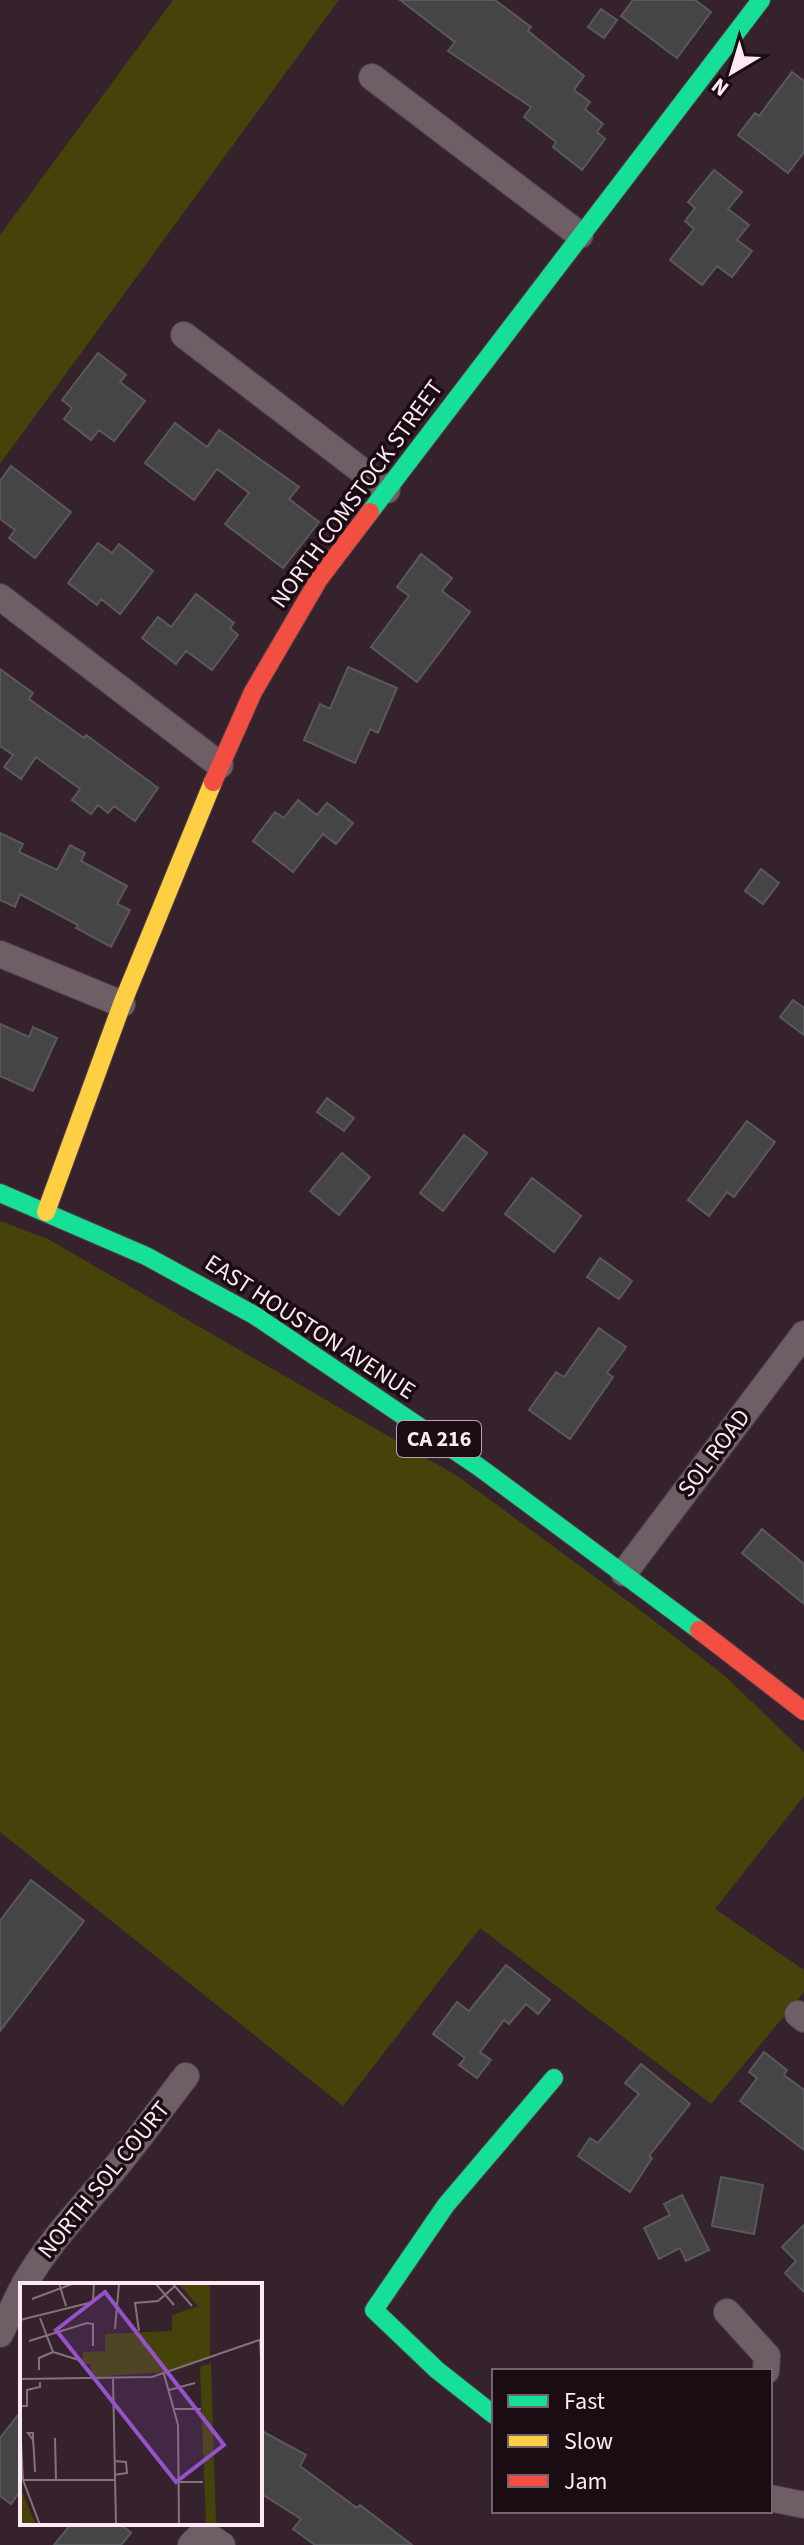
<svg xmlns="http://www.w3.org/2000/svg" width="804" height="2545" font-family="'Source Sans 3',sans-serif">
	<rect width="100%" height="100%" fill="#36222c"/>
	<path fill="#45420a" d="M173 0H339L0 464V235Z
		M0 1221 48 1239 459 1477 644 1613 725 1676 804 1752V1796L715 1909 804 1970V1992L711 2104 480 1928 343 2106 0 1832Z"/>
	<path fill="#454546" stroke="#58595a" stroke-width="2" d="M400 0H495L531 27 528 31 584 76 574 90 590 102 585 109 603 124 597 132 605 139 582 170 553 147 556 142 524 117 531 107 448 51 455 42Z
		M633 0H695L711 12 677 58 621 16Z
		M601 9 617 20 604 38 588 27Z
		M792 72 804 81V152L788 173 738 135 755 113 759 116Z
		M714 170 742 192 728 209 749 225 737 240 752 251 732 277 717 266 702 285 670 260 694 229 685 221 695 208 688 202Z
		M98 353 126 375 120 382 145 401 114 441 99 430 91 440 64 419 72 408 62 400Z
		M175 423 207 447 219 430 299 487 289 499 319 522 283 568 225 524 249 493 217 469 194 500 145 463Z
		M11 466 71 512 35 558 9 538 15 530 0 519V481Z
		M98 543 112 553 119 544 153 571 120 614 101 599 97 605 68 583Z
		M421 554 452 578 442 591 470 612 417 682 371 647 409 596 397 587Z
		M196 594 234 623 230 628 238 635 212 670 186 651 176 664 142 638 158 617 171 627Z
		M348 667 397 688 378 733 370 729 355 763 304 740 320 704 330 709Z
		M0 669 33 693 29 699 84 738 86 735 158 788 135 821 114 806 108 813 98 805 91 814 72 800 80 789 36 757 21 779 4 767 13 755 0 746Z
		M298 800 317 815 327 803 353 823 336 844 323 834 293 872 253 841 275 812 284 818Z
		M0 833 23 844 19 852 57 870 70 845 85 853 81 861 127 886 117 904 130 910 111 947 76 928 78 925 20 894 15 907 0 900Z
		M761 869 779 883 763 904 745 891Z
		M793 1000 804 1008V1035L780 1017Z
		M0 1024 29 1037 33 1027 57 1038 33 1091 0 1076Z
		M327 1098 354 1118 344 1131 317 1112Z
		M747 1121 775 1142 734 1197 727 1192 709 1216 688 1200Z
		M464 1135 487 1153 443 1211 420 1193Z
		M342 1153 370 1177 339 1215 310 1191Z
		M532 1178 581 1216 554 1252 505 1214Z
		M600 1258 632 1281 619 1299 587 1277Z
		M599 1328 626 1347 607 1373 613 1377 570 1439 529 1410 556 1372 564 1377Z
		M762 1529 804 1564V1604L742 1553Z
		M31 1880 84 1921 0 2031V1921Z
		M506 1965 550 2000 538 2014 526 2004 509 2024 504 2020 480 2052 491 2060 477 2078 459 2065 465 2058 433 2034 457 2002 469 2011Z
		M764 2052 787 2070 784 2075 804 2090V2150L740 2101 757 2078 749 2072Z
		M641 2064 690 2104 649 2156 652 2158 630 2192 578 2156 590 2138 598 2143 639 2094 625 2083Z
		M721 2177 763 2185 754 2234 712 2226Z
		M682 2195 709 2250 686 2261 680 2248 659 2259 644 2228 670 2215 664 2204Z
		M804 2225V2292L785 2273 796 2261 782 2247Z
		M22 2410V2488L11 2504 0 2496V2438Z
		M260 2430 306 2455 300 2466 357 2508 360 2505 412 2545H315L293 2529 301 2519 260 2493Z
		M72 2523H119L131 2533 121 2545H54Z"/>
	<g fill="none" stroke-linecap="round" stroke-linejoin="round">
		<defs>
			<path id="street" d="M372 77 580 235
				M184 335 387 490
				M0 597 220 765
				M0 954 122 1004
				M624 1573 804 1334
				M798 2014 804 2019
				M24 2285C48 2243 80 2210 111 2173 137 2142 161 2108 186 2076
				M727 2312 767 2356 766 2371
				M0 2334 22 2289
				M770 2498 804 2505
				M191 2545 203 2533 222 2545"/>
			<path id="fast" d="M370 512 761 0
				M0 1193 146 1256 254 1315 479 1467 699 1630
				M494 2415 437 2370 374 2310 446 2205 554 2078"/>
			<path id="slow" d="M46 1212 122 1004 213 782"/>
			<path id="jam" d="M213 782 253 692 319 579 370 512
				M699 1630 804 1711"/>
		</defs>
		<use href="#street" stroke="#504048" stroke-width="28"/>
		<use href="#fast" stroke="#504048" stroke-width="20"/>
		<use href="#slow" stroke="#504048" stroke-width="20"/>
		<use href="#jam" stroke="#504048" stroke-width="20"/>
		<use href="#street" stroke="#6e5e66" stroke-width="26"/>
		<use href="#fast" stroke="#16e098" stroke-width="18"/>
		<use href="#slow" stroke="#ffcf43" stroke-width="18"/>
		<use href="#jam" stroke="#f24e42" stroke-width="18"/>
	</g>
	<g text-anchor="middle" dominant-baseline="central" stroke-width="7" stroke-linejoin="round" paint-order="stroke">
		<rect fill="#1b0b13" stroke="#baa6af" stroke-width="2" x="397" y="1421" width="84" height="36" rx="6"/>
		<g font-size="22" font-weight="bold" fill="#fee9f2">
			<text x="439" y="1439">CA 216</text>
		</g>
		<g font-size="24" fill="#fee9f2" stroke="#1b0b13">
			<text transform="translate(357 494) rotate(-54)">NORTH COMSTOCK STREET</text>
			<text transform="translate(310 1327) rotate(33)">EAST HOUSTON AVENUE</text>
			<text transform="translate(714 1453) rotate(-53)">SOL ROAD</text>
			<text transform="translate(104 2180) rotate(-51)">NORTH SOL COURT</text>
		</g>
	</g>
	<g transform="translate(20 2283)">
		<rect width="242" height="242" fill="#36222c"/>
		<path d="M158 0H190V73L143 89 71 94V81H62L63 69 85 68V51L152 48V32L178 23ZM191 80 196 242H186L180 84ZM0 200 4 213 16 242H0Z" fill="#45420a"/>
		<path fill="none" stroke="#86727b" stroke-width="2" d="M39 0 46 23M135 0 154 22M152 0 172 23M12 16 52 1M20 35 33 69 62 78M0 37 73 19 74 0M95 46 99 1M119 48 115 20 138 18 155 3M240 57 242 92M9 58 67 40 73 41V63M19 87V75L33 69M144 91 158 142 159 242M0 96 132 94 242 56M93 96 96 242M149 107 175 100M0 123H7V107L20 104V99M155 126H181M0 138 3 197 20 242M35 155 36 197M13 157 8 150H13V157L14 169 15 189M94 178 106 179 107 190 94 192M0 197H94M158 199H183"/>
		<path fill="#9552c9" fill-opacity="0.15" stroke="#9552c9" stroke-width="4" d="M85 9 204 162 156 199 36 47Z"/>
		<rect width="242" height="242" fill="none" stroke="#fee9f2" stroke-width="4"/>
	</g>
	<rect x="492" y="2369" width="280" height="144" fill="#1b0b13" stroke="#76646c" stroke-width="2"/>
	<rect x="508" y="2395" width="40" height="12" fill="#16e098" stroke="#76646c" stroke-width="2"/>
	<text x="564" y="2409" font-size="24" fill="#fee9f2">Fast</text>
	<rect x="508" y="2435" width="40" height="12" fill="#ffcf43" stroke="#76646c" stroke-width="2"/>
	<text x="564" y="2449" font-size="24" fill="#fee9f2">Slow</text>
	<rect x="508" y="2475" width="40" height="12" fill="#f24e42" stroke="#76646c" stroke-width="2"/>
	<text x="564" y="2489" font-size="24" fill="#fee9f2">Jam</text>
	<g transform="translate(732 72) rotate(218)" stroke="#1b0b13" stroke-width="6" paint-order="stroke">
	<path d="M0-6L14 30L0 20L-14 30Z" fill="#fee9f2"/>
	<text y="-12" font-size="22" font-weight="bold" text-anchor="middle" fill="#fee9f2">N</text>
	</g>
</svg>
